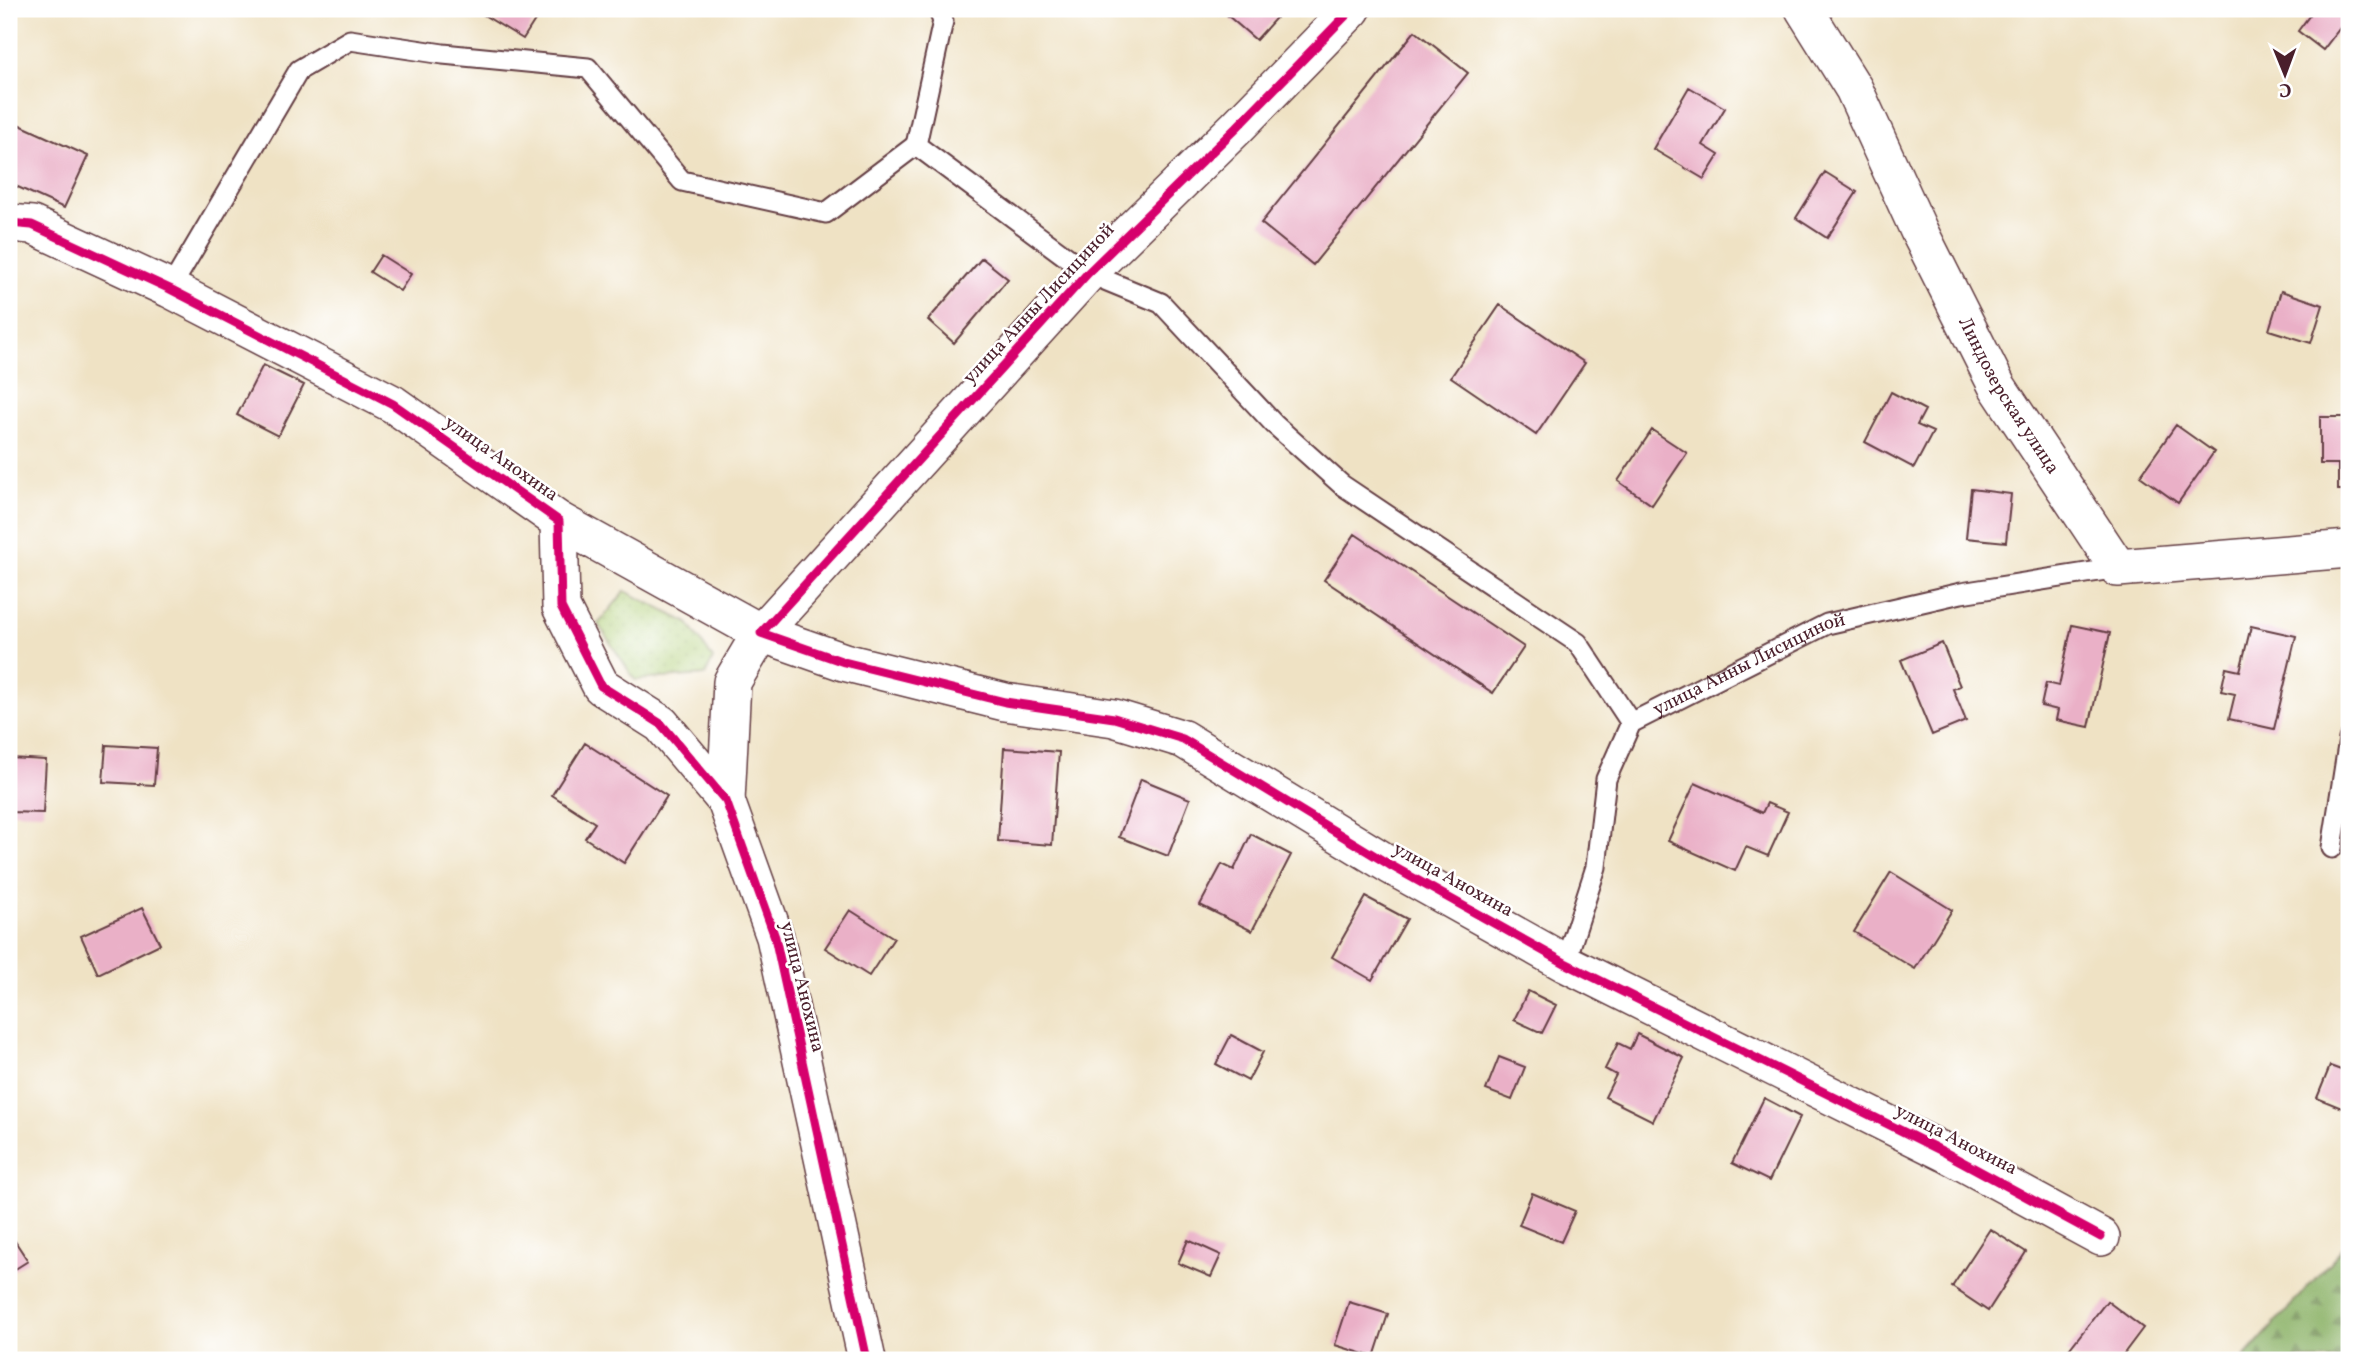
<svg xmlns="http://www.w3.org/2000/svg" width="2358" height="1369" font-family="Vollkorn,serif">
	<defs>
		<pattern id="grass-dots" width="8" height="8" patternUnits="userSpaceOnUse" patternTransform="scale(1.75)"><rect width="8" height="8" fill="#b0cf77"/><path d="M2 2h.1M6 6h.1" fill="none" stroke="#99b167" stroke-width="1.8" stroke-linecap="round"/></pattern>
		<pattern id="forest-firs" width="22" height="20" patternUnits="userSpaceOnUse" patternTransform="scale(1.75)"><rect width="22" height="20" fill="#8cb268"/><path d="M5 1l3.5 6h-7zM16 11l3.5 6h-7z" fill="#749056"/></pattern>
	</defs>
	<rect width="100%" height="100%" fill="#fff"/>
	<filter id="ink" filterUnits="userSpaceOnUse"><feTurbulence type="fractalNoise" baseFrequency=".0143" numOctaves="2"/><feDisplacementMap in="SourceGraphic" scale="14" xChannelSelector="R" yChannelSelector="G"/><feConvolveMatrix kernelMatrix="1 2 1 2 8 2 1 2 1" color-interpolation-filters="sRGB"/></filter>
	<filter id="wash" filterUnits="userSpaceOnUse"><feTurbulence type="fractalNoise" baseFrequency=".00686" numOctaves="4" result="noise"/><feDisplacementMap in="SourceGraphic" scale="28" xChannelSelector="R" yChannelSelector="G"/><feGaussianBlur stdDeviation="1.57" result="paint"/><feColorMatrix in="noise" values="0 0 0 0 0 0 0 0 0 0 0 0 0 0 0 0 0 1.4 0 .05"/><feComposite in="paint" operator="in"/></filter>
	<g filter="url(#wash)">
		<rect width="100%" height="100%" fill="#efe2c4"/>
		<path fill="url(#grass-dots)" stroke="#7d7751" stroke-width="2" d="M625 591 688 623 713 659 705 675 635 680 598 624Z"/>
		<path fill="url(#forest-firs)" stroke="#6b684a" stroke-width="2" d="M2349 1241V1360H2242Z"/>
		<g id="blocks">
			<path fill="#eab0c7" d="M474 9H542L523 39Z
				M1220 9H1284L1256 40Z
				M2309 9H2349V16L2323 50 2298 31 2312 12Z
				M1415 31 1468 73 1313 265 1261 223Z
				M1689 87 1725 108 1703 145 1719 155 1704 179 1653 149Z
				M9 120 88 156 64 208 9 183Z
				M1825 172 1857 192 1827 238 1796 218Z
				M381 255 411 274 400 291 370 272Z
				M982 258 1008 279 954 343 928 320Z
				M2281 291 2323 305 2311 343 2269 330Z
				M1500 305 1585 363 1536 435 1451 377Z
				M263 365 304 385 278 436 237 415Z
				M1891 392 1925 410 1917 425 1933 432 1914 468 1865 442Z
				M2320 417H2349V490H2338V464H2320Z
				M2176 425 2214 452 2178 503 2140 476Z
				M1652 430 1687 453 1652 505 1618 481Z
				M1971 489 2011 494 2006 542 1966 538Z
				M1355 534 1524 647 1493 693 1324 580Z
				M2072 625 2110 633 2089 727 2056 720 2058 710 2041 706 2046 683 2059 686Z
				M2251 626 2296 636 2274 729 2229 719 2235 694 2221 691 2226 668 2240 671Z
				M1942 643 1960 686 1953 689 1966 721 1932 735 1901 660Z
				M585 743 667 796 624 863 585 838 595 823 552 795Z
				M106 745 157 748 154 785 103 782Z
				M1004 748 1059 752 1052 845 998 841Z
				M9 758 46 760 43 813 9 812Z
				M1141 779 1190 799 1168 856 1119 837Z
				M1695 783 1762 813 1767 803 1788 812 1768 856 1746 847 1735 871 1668 841Z
				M1251 834 1291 855 1252 931 1200 905 1222 864 1234 870Z
				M1891 872 1952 910 1915 969 1854 932Z
				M1366 897 1407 919 1372 980 1332 957Z
				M142 908 160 944 98 974 81 936Z
				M850 910 894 938 869 976 825 948Z
				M1528 991 1556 1005 1542 1033 1514 1020Z
				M1637 1034 1684 1058 1653 1121 1605 1097 1616 1075 1605 1069 1618 1043 1630 1049Z
				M1231 1035 1263 1052 1248 1081 1216 1064Z
				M1499 1057 1525 1067 1512 1100 1486 1090Z
				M2330 1066 2349 1073V1111L2317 1098Z
				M1764 1098 1800 1117 1769 1181 1732 1163Z
				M1532 1193 1575 1211 1561 1242 1519 1225Z
				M1990 1229 2026 1252 1988 1311 1952 1287Z
				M9 1232 28 1261 9 1273Z
				M1188 1240 1221 1255 1211 1277 1178 1263Z
				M2107 1301 2143 1328 2119 1360H2078L2067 1352Z
				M1349 1302 1388 1314 1374 1357 1335 1345Z"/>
		</g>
	</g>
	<g filter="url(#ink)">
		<use href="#blocks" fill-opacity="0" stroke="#633c42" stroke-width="2"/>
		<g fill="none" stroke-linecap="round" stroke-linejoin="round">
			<defs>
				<g id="lane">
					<path d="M938 9 943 21 916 145 1088 273 1161 303 1274 424 1342 485 1578 643 1631 723"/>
					<path d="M170 289 299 70 350 40 443 54 588 68 682 181 826 213 916 145"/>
					<path d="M2332 848 2349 739"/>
					<path id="s1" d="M1565 963 1596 867 1606 779 1631 723 1827 624 1961 593 2118 568"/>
				</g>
				<g id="street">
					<path d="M1352 9 1237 127 1088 273 761 633 844 662 1005 702 1114 718 1183 739 1390 865 1565 963 1946 1153 2101 1237"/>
					<path id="s2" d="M1804 9 1854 89 1919 231 1997 386 2118 568 2349 549"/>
					<path d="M9 223 32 225 170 289 393 404 559 521 561 607 601 686 661 724 726 801 775 937 867 1360"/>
					<path d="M559 521 761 633 732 682 726 801"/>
				</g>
			</defs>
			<use href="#lane" stroke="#633c42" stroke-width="23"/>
			<use href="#street" stroke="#633c42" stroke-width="40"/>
			<use href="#lane" stroke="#fff" stroke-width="19"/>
			<use href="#street" stroke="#fff" stroke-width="37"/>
			<defs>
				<path id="cycleway" d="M1352 9 1237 127 1088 273 761 633 844 662 1005 702 1114 718 1183 739 1390 865 1565 963 1946 1153 2101 1237
					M9 223 32 225 170 289 393 404 559 521 561 607 601 686 661 724 726 801 775 937 867 1360"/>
			</defs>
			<use href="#cycleway" stroke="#fff" stroke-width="13"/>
			<use href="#cycleway" stroke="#d6006c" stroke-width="9"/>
		</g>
	</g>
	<g text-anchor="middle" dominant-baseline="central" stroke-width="5" stroke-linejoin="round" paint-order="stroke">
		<g font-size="19" fill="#4a1f2b" stroke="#fff">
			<text transform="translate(1039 304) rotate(-47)">улица Анны Лисициной</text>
			<text stroke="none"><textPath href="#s2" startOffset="438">Линдозерская улица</textPath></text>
			<text transform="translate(501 459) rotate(35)">улица Анохина</text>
			<text stroke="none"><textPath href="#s1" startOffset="383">улица Анны Лисициной</textPath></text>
			<text transform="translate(1453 880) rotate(29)">улица Анохина</text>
			<text transform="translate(802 987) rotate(76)">улица Анохина</text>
			<text transform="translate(1956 1140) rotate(27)">улица Анохина</text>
		</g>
	</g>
	<rect width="2358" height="1369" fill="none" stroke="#fff" stroke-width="35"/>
	<g transform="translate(2285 74) rotate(179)" stroke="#ffffff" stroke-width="5" paint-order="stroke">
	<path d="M0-5L12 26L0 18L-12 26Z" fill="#4a1f2b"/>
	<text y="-10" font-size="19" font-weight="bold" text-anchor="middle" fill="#4a1f2b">С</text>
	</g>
</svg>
